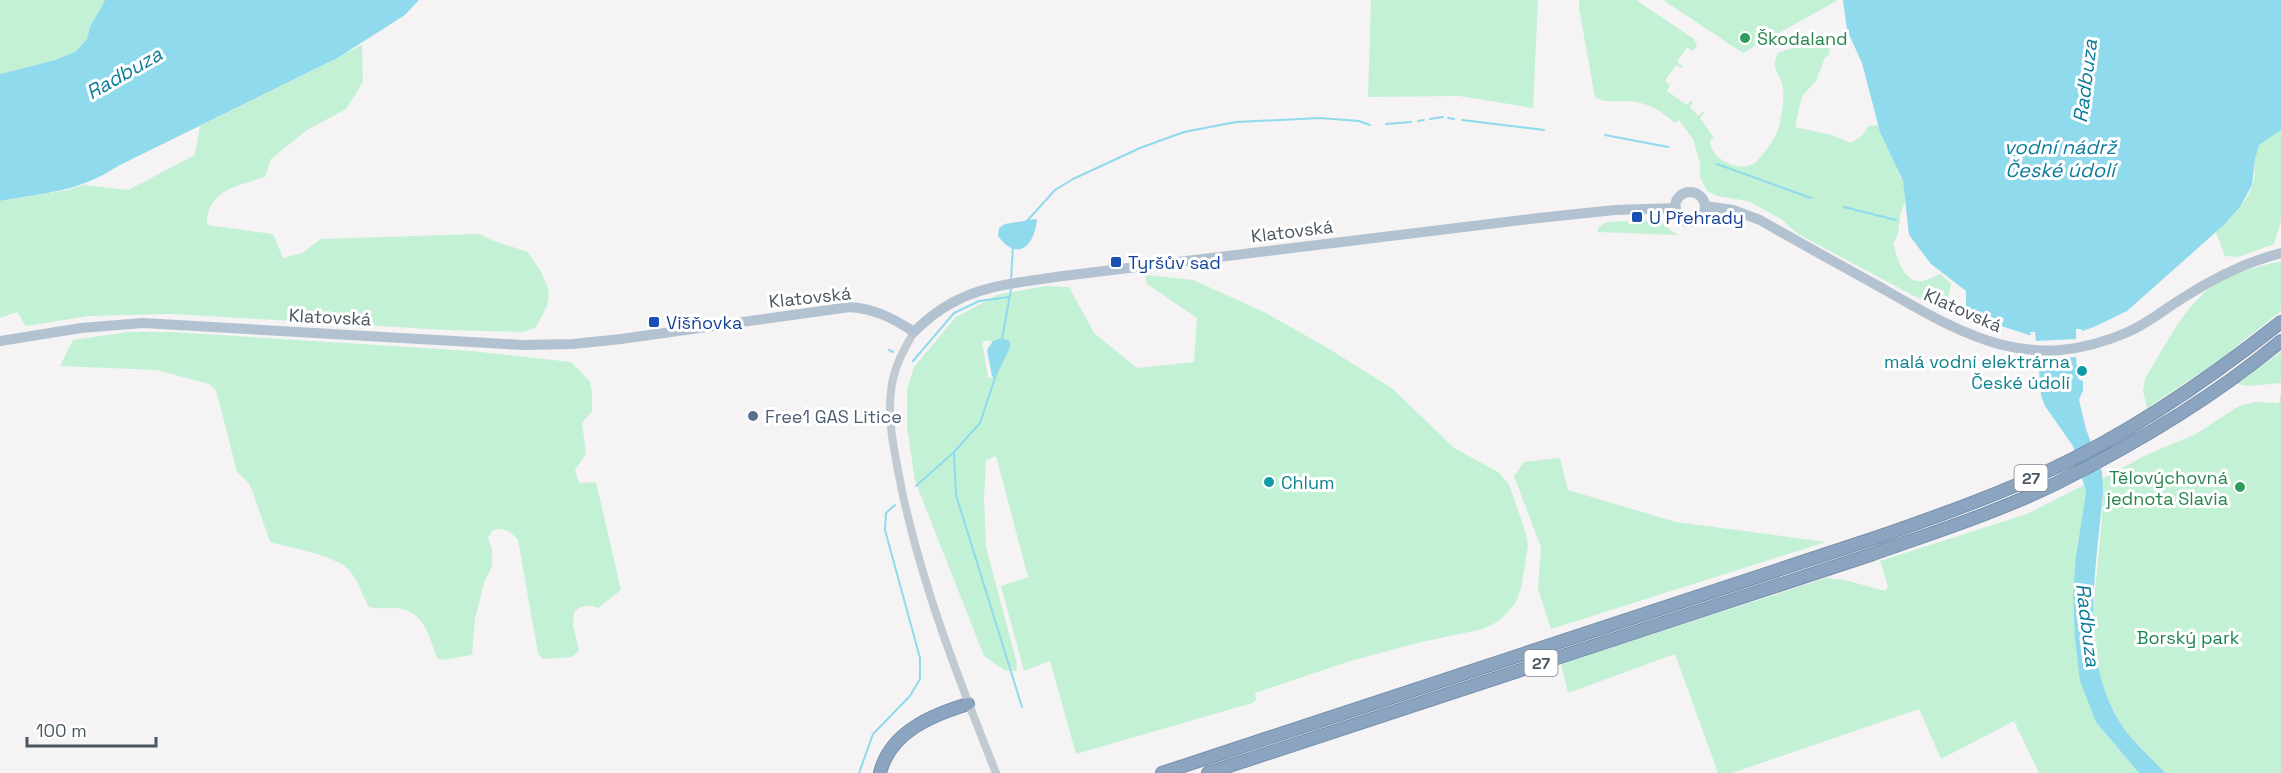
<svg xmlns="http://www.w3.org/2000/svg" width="2281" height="773" font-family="'Space Grotesk',sans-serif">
	<rect width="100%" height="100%" fill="#f5f3f3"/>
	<path fill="#c3f1d5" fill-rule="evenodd" d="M0 0H105L90 27 87 39 75 52 55 60 0 74Z
		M1371 0H1538L1533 108 1459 96 1368 97Z
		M1579 0H1636L1694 39 1697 46 1693 51 1687 47 1677 62 1683 66 1681 68 1676 65 1665 81 1670 85 1667 91 1687 105 1691 100 1693 102 1690 107 1698 116 1703 111 1704 113 1700 118 1714 138 1710 141C1711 159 1737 172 1753 164 1761 159 1775 138 1778 130 1781 118 1785 99 1783 88 1781 74 1770 70 1778 53L1804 44 1820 35C1827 41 1832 47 1828 56L1825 57 1816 81 1802 96 1795 127 1832 135 1851 143 1863 135 1868 126 1878 125 1904 185 1905 203 1901 211 1898 234 1893 244C1897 257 1904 284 1922 281 1928 280 1935 276 1941 274L1951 284 1948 300 1929 302 1914 296 1798 234 1781 219 1748 201 1717 196 1707 191 1700 177V163L1693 139 1679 120 1675 123C1661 110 1644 100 1623 101 1612 101 1605 103 1595 97L1579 8Z
		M1663 0H1838L1743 53Z
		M362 45 363 82 346 109 307 130 271 159 265 177C239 185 205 191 207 225L273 234 283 258 302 253 321 239 479 234 494 241 528 252 541 272 549 291 547 306 536 327 524 332 448 330 172 314 89 316 26 326 17 312 0 318V201L68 190 84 185 128 190 195 155 200 126Z
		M2281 130V221L2274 244 2238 257 2225 256 2216 232C2231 219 2250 200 2254 179 2256 168 2253 156 2258 146 2263 138 2274 136 2281 130Z
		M1628 221V224H1635V221H1659L1677 235 1598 232V228L1607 222Z
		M2281 261V311L2218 361 2147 408 2143 391 2145 379C2161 353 2178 318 2200 297 2219 277 2255 267 2281 261Z
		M1145 275 1193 280 1264 312 1331 350 1393 389 1454 448 1498 472 1509 484 1526 534 1528 546 1521 589 1515 604 1499 621 1483 629 1417 643 1347 662 1255 693 1256 700 1252 703 1076 754 1050 661 1024 671 1001 586 1028 577 996 456 986 460 984 498 986 547 1017 664 1016 671 1004 670 984 656 915 481 907 426V390L914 367 956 317 997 295 1045 286 1069 287 1094 333 1137 368 1194 362 1197 318 1147 284ZM1002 338 1010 341V347L992 378 988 377 982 341H993Z
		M128 332H172L471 351 571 362 590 381 592 392V411L582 423 586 454 575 470 579 483 596 482 621 590 598 608C589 604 581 605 574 612L573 626 579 651 571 657 543 659 538 653 518 540C511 532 505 527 493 530L488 537 492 550V566L484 583 475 619 472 655 442 660 437 658C429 635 423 608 393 608 385 608 378 609 369 607 362 595 358 580 349 570 335 555 291 548 270 542L252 490 248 482 237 472 218 397 215 389 209 384 157 370 60 366 73 340Z
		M2281 352V383L2249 386 2237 384Z
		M2281 393V773H2165C2150 756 2131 741 2119 721 2071 642 2107 562 2102 479L2146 455 2196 434 2239 406 2255 402 2279 403Z
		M1560 458 1568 490 1676 522 1826 542 1551 629 1538 589 1541 547 1514 476 1524 462Z
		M2084 485 2086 492 2076 556 2096 722 2139 773H2039L2014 721 1941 759 1919 709 1732 773H1718L1675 654 1568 693 1561 664 1826 578 1845 580 1885 591 1888 586 1880 561 2027 514Z"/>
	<path fill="#90daee" d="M105 0H419L405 15 339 57 118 166C79 192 44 193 0 201V74L55 60 75 52 87 39 90 27Z
		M1843 0H2281V130L2259 145 2255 159 2252 185 2240 207 2225 224 2127 311 2094 327 2082 331 2081 329H2076V339L2036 341 2035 332H2030L2031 335H2029L1992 323 1969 310 1966 307V291L1931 264 1909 235 1903 181 1880 132 1862 63 1847 30Z
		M1035 219 1037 220C1034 247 1017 262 998 236L999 228 1005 224Z
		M1002 338 1010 341V347L995 379 992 376 987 350 993 341Z
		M2076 357 2078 379 2083 381V390L2079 400 2086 429 2102 472 2103 491C2097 566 2078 652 2119 721 2131 741 2150 756 2165 773H2139L2096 722 2080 681 2075 639 2073 596 2076 556 2086 492 2073 446 2045 406 2041 395 2038 359Z"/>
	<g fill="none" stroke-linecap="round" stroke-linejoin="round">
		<path stroke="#90daee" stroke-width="2" d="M1448 118 1454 119
			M1430 119 1443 117
			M1462 120 1544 130
			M1418 121 1424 120
			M1386 124 1411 122
			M1605 135 1668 147
			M1717 164 1811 198
			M1844 207 1896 220
			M1027 221 1055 190 1073 179 1140 148 1184 132 1236 122 1320 118 1359 121 1370 125
			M1011 280 1013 247
			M1002 339 1011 289
			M889 350 893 352
			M913 361 954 313 979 301 1009 297
			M954 453 956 495 1022 707
			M916 486 953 453 980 423 995 378
			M859 773 873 734 910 696 920 679V658L885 530 886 513 895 505"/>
		<defs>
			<path id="highway" d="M880 773C890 732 932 715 968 704
				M1162 773 1878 537C1935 517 1992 497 2048 471 2131 433 2209 379 2281 322
				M1208 773 1873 554C1935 532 1998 512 2057 483 2135 444 2214 397 2281 341"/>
		</defs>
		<use href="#highway" stroke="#7690ad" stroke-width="14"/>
		<path stroke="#c1cad2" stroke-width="8" d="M914 332C903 351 893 369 891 391 887 424 896 458 902 491 923 589 959 680 996 773"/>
		<path stroke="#b3c2d1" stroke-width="10" d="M1675 207a15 15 0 1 1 30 0a15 15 0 1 1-30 0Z
			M1705 206 1733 210 1760 220C1800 243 1840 265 1880 287 1965 336 2029 375 2128 332 2149 323 2166 308 2186 296 2216 277 2246 262 2281 253
			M0 341 81 328 143 323 523 345 573 344 621 339 850 307C875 309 893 318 914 332 959 286 1003 285 1063 276L1538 218 1615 210 1676 208"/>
		<use href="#highway" stroke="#8ba5c1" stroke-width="12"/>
	</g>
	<g fill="#2e9e5b" stroke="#fff" stroke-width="2">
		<circle cx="1745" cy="38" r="6"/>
		<circle cx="2240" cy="487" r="6"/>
	</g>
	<g fill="#1a4fb4" stroke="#fff" stroke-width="2">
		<rect x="1631" y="211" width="12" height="12" rx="3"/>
		<rect x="1110" y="256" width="12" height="12" rx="3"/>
		<rect x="648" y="316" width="12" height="12" rx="3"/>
	</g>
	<g fill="#0f9aa8" stroke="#fff" stroke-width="2">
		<circle cx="2082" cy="371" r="6"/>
		<circle cx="1269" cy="482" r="6"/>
	</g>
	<circle fill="#5c6f8a" stroke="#fff" stroke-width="2" cx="753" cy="416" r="6"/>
	<g text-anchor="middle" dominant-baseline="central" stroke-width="6" stroke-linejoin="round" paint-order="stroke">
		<g fill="#fff" stroke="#808990" stroke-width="1.5">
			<rect x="2014.5" y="465" width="33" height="26" rx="4.5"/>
			<rect x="1524.5" y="650" width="33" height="26" rx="4.5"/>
		</g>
		<g font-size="16" font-weight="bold" fill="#4a5661">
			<text x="2031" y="478">27</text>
			<text x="1541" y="663">27</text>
		</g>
		<g font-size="18" fill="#27864d" stroke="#fff" text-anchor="start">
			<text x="1757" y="38">Škodaland</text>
			<text x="2228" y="477" text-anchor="end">Tělovýchovná<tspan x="2228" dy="21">jednota Slavia</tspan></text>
		</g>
		<g font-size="18" fill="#164399" stroke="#fff" text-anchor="start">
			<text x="1649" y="217">U Přehrady</text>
			<text x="1128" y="262">Tyršův sad</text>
			<text x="666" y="322">Višňovka</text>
		</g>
		<g font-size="18" fill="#4a5661" stroke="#fff">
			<text transform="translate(1292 231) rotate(-7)">Klatovská</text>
			<text transform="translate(810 297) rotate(-6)">Klatovská</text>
			<text transform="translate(1963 310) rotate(24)">Klatovská</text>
			<text transform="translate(330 317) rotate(3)">Klatovská</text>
		</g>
		<g font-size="18" fill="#0d838f" stroke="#fff" text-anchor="end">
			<text x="2070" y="361">malá vodní elektrárna<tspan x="2070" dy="21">České údolí</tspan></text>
			<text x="1281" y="482" text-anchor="start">Chlum</text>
		</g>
		<g font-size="18" fill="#4e5e75" stroke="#fff" text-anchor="start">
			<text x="765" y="416">Free1 GAS Litice</text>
		</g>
		<g font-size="18" fill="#17864f" stroke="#fff">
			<text x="2188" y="637">Borský park</text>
		</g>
		<g font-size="20" font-style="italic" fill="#0c7c9b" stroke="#fff">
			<text transform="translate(124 73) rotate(-30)">Radbuza</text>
			<text transform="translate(2085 81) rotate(-83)">Radbuza</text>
			<text x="2060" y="147">vodní nádrž<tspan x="2060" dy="23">České údolí</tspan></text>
			<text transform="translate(2088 625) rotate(83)">Radbuza</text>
		</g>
	</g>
	<path d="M27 737v9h129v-9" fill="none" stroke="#4a5661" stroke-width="3"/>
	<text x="36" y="737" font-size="18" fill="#4a5661" stroke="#ffffff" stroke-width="4.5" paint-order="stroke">100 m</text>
</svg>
